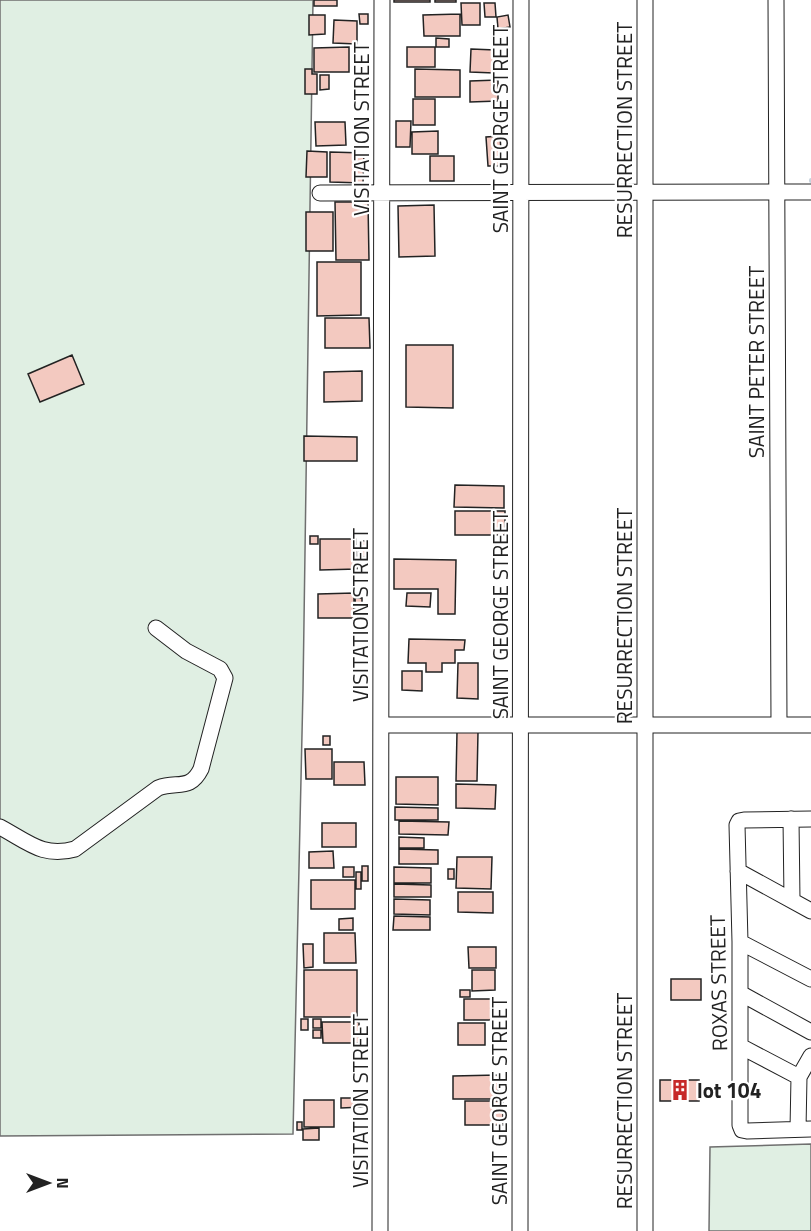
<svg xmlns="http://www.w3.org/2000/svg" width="811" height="1231" font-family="'Titillium Web',sans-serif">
	<rect width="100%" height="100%" fill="#fff"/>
	<path fill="#e0efe3" stroke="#6f6f6f" stroke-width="1.5" d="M0 0H313L303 690 293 1134 0 1136Z
		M811 1144V1231H709L710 1147Z"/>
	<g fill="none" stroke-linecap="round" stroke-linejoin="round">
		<path stroke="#c7d3dd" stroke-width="4" d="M811 181V180"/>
	</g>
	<path fill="#f3c9c0" stroke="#222" stroke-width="1.5" d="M314 0H337V6H314Z
		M394 0H430V2H394Z
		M435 0H456V2H435Z
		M461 3H480V25H462Z
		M484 3H495L496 17H485Z
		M359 14H368V24H360Z
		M460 14V36H424L423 15Z
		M309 15H325V34L309 35Z
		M508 15 510 27 498 29 497 17Z
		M334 20 357 21V44L333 43Z
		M436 38 449 39V47H436Z
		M349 47V72H314V48Z
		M407 47H435V67H407Z
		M471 49 495 50 494 73 470 72Z
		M305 69H312V74H317V94H305Z
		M415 69 460 70V97H415Z
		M320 75H329V89L320 90Z
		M498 80V101L470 102V81Z
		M413 99H435V125H413Z
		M396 121H411L410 147H396Z
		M315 122H345L346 145 316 146Z
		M438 131V154H412V132Z
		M500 136 502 166H488L486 137Z
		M307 151 327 152V177H306Z
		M330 152 364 153 363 183 330 182Z
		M430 156H454V181H430Z
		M335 202H368L369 260H336Z
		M434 205 435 256 399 257 398 206Z
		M306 212H333V251H306Z
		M317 262H361V315L317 316Z
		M325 318H369L370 348H325Z
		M406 345H453V408L406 407Z
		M72 355 84 384 40 402 28 374Z
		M362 371V401L324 402V372Z
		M304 436 357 437V461H304Z
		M455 485 504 486V508L454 507Z
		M455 511H505V535H455Z
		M310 536H318V544H310Z
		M320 539H356L357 569 320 570Z
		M359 541H366V557H359Z
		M394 559 456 560 455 614H438V589H394Z
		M354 593V618H318V594Z
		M407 593H431L430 607 406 606Z
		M355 598H362V614H356Z
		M409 639 465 640 464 650H455V663H442V672H426V663H408Z
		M458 663H478V699L457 698Z
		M402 671H422V691L402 690Z
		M457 732H478L477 781H456Z
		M323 736H330V745H323Z
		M305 749H332V779H306Z
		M334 762H364L365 785H334Z
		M396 777H438V805L396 804Z
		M456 784 496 785 495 809 456 808Z
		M395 807 438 808V820H395Z
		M399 821 449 822 448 835 399 834Z
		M322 823H356V847H322Z
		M399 837 424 838V848H399Z
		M399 849 438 850V864H399Z
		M333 851 334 868H309V852Z
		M457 857H492L491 889 456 888Z
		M362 866H368V881H362Z
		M343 867H354V877H343Z
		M394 867 431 868V883H394Z
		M448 869H454V879H448Z
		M356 872H361V889H356Z
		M311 880H355V909H311Z
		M394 884 431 885V897H394Z
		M458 892H493V913L458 912Z
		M394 899 430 900V915L394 914Z
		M394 916 430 917V930H393Z
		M353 918V930H339V919Z
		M324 933H355L356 963H324Z
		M303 944H313V967L304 968Z
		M468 947H496V968H469Z
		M304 970H357V1017H304Z
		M472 970H495V990L472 991Z
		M671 979H701V1000H671Z
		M460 990H470V997H460Z
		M464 999H491V1020H464Z
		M301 1019H308V1030H301Z
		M313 1019H321V1028H313Z
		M322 1022H359V1043H323Z
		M458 1023H485V1045H458Z
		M313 1030H321V1038H313Z
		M498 1075V1099H453V1076Z
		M660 1080H699V1101H660Z
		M341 1098H363V1107L341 1108Z
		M304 1100H334V1127H304Z
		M465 1101H503V1125H465Z
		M297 1122H302V1130H297Z
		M319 1128V1140H303V1129Z"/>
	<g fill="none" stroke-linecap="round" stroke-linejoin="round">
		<defs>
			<path id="minor" d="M645 0V1231
				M776 0 779 724
				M320 193 811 192
				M381 725H811
				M791 819 792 900
				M811 819 744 820 739 821 737 825 740 942V1125L742 1130 747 1131 811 1129
				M0 827C28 842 43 858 75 849L158 788C178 781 190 791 201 769L225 678 220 669 186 651 156 628
				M738 871 811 911
				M740 942 811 979
				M740 993 811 1032
				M740 1046 799 1077
				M798 1129 799 1077 811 1056
				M380 1231 382 0
				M520 1231 521 0"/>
		</defs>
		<use href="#minor" stroke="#222" stroke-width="17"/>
		<use href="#minor" stroke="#fff" stroke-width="15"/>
	</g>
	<defs>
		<symbol id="building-bare" viewBox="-9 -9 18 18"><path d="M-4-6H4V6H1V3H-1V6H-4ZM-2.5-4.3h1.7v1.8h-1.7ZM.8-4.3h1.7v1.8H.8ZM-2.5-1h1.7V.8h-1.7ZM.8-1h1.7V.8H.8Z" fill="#c62828" stroke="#fff" stroke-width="2.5" paint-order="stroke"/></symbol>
	</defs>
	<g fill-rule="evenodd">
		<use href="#building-bare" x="665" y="1075" width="30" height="30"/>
	</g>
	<g text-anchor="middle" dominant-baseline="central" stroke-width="4.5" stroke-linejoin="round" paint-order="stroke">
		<g font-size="21" fill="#222" stroke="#fff">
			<text transform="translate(361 129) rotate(-90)">VISITATION STREET</text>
			<text transform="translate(500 129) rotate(-90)">SAINT GEORGE STREET</text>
			<text transform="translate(624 130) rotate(-90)">RESURRECTION STREET</text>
			<text transform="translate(756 362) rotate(-90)">SAINT PETER STREET</text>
			<text transform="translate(360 615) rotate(-90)">VISITATION STREET</text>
			<text transform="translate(500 615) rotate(-90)">SAINT GEORGE STREET</text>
			<text transform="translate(624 616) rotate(-90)">RESURRECTION STREET</text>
			<text transform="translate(718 983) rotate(-91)">ROXAS STREET</text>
			<text transform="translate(360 1101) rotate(-90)">VISITATION STREET</text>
			<text transform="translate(499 1101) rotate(-90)">SAINT GEORGE STREET</text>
			<text transform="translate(624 1101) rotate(-90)">RESURRECTION STREET</text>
		</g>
		<g font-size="21" font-weight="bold" fill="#222" stroke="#fff" text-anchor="start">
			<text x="697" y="1090">lot 104</text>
		</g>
	</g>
	<g transform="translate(48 1183) rotate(90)" stroke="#ffffff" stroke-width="4.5" paint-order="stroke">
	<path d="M0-4.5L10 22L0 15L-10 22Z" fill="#222222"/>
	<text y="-9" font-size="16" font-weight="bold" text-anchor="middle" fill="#222222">N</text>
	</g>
</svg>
